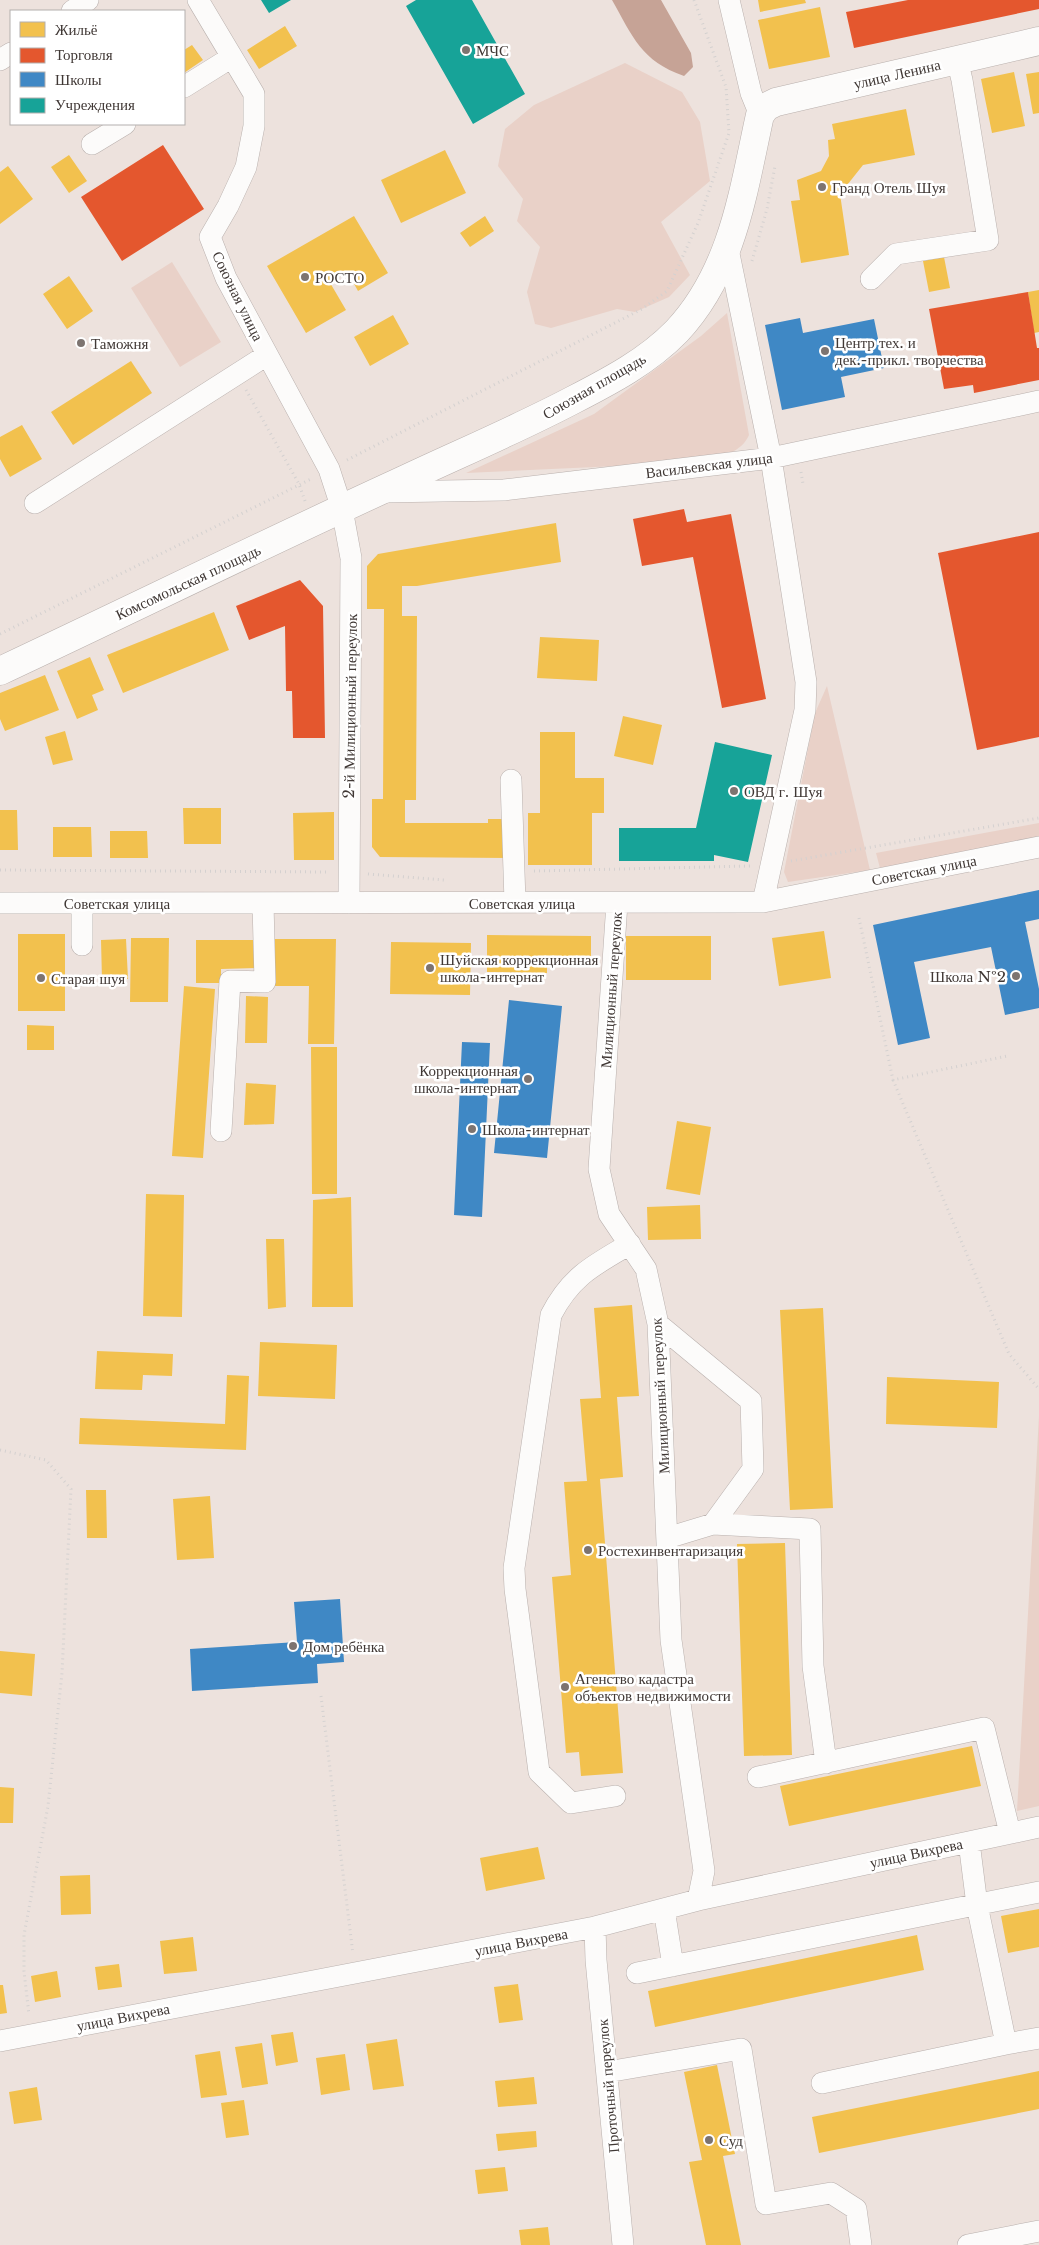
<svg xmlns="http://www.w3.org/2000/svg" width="1039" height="2245" font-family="'Libre Baskerville',serif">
	<rect width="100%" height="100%" fill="#ede2dd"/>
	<path fill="#e9d1c8" d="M625 63 682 92 700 122 710 181 661 222 690 275 669 297 635 312 617 309 551 328 535 324 527 292 540 247 517 221 523 199 498 166 505 129 534 105Z
		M172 262 221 342 180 367 131 288Z
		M727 313 749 435C742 452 721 457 704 462L466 473 594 414 701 336Z
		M827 686 870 870 788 882 784 872 815 713Z
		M1039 823V838L880 868 876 853Z
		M1039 1416V1806L1017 1811Z"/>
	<path fill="#c6a396" d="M612 0H661L691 53 693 67 684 76C641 61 633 37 612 0Z"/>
	<path fill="#f2c14e" d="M758 0H805L806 3 760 12Z
		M820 7 830 57 769 69 758 20Z
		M285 26 297 46 259 69 247 50Z
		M192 45 203 60 184 73V50Z
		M1014 72 1025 126 992 133 981 79Z
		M1039 72V113L1033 114 1026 74Z
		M906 109 915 155 863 165 840 194 849 255 801 263 791 201 800 200 797 180 821 171 829 156 828 140 835 139 832 124Z
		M445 150 466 193 401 223 381 180Z
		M69 155 87 181 69 193 51 167Z
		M8 166 33 199 0 224V172Z
		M354 216 388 273 358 291 347 271 329 281 346 310 306 333 267 266Z
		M485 216 494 231 470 247 460 233Z
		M944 257 950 288 929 292 923 261Z
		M69 276 93 311 67 329 43 294Z
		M1039 290V332L1034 333 1028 292Z
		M393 315 409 344 370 366 354 337Z
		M131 361 152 393 73 445 51 412Z
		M22 425 42 459 10 477 0 459V437Z
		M556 523 561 562 417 586H402V616H417L416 800H405V823H488V819H508V858L380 857 372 847V799H383L384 609H367V566L378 554Z
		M214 612 229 650 123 693 107 655Z
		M540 637 599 640 597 681 537 678Z
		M90 657 104 690 92 695 98 710 77 719 57 671Z
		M45 675 59 710 5 731 0 719V693Z
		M623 716 662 725 653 765 614 756Z
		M65 731 73 760 53 765 45 737Z
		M540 732H575V778H604V813H592V865H528V813H540Z
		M183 808H221V844H184Z
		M0 810H17L18 850H0Z
		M334 812V860H294L293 813Z
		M53 827H91L92 857H53Z
		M110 831H147L148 858H110Z
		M824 931 831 978 779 986 772 938Z
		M18 934H65V1011H18Z
		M487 935 591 936V967L547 966V973L487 972Z
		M626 936H711V980H626Z
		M131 938H169L168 1002H130Z
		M126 939 128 979 102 980 101 940Z
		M274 939H336L334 1044H308L309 986H274Z
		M196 940H256V968L221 969V983H196Z
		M391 942 471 943 470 995 390 994Z
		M184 986 215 989 203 1158 172 1156Z
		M246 996 268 997 267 1043H245Z
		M27 1025 54 1026V1050H27Z
		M311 1047H337V1194H312Z
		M246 1083 276 1085 274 1124 244 1125Z
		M677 1121 711 1127 700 1195 666 1189Z
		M146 1194 184 1195 182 1317 143 1316Z
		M351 1197 353 1307H312L313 1200Z
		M700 1205 701 1239 648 1240 647 1207Z
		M266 1239H284L286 1307 268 1309Z
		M632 1305 639 1396 617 1397 623 1477 600 1479 623 1773 581 1776 579 1752 566 1753 552 1577 571 1575 564 1482 587 1481 580 1399 601 1398 594 1308Z
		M823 1308 833 1508 790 1510 780 1310Z
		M260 1342 337 1345 335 1399 258 1396Z
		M97 1351 173 1354 172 1376 143 1375 142 1390 95 1389Z
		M227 1375 249 1376 246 1450 79 1444 80 1418 225 1424Z
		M887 1377 999 1382 997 1428 886 1424Z
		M86 1490H106L107 1538H87Z
		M210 1496 214 1558 177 1560 173 1499Z
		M785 1543 792 1755 744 1756 737 1544Z
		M0 1651 35 1654 32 1696 0 1693Z
		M972 1746 981 1786 789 1826 780 1786Z
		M0 1787 14 1788 13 1823H0Z
		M538 1847 545 1879 486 1891 480 1858Z
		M90 1875 91 1914 61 1915 60 1876Z
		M1039 1909V1947L1008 1953 1001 1916Z
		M917 1935 924 1970 655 2027 648 1991Z
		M193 1937 197 1971 164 1974 160 1941Z
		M119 1964 122 1987 98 1990 95 1967Z
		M57 1971 61 1997 35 2002 31 1976Z
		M518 1984 523 2020 499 2023 494 1987Z
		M0 1985H3L7 2013 0 2014Z
		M293 2032 298 2062 276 2066 271 2035Z
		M397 2039 404 2086 373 2090 366 2044Z
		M262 2043 268 2084 242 2088 235 2047Z
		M220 2051 227 2095 201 2098 195 2055Z
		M345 2054 350 2090 321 2095 316 2058Z
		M717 2065 735 2154 723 2156 741 2245H706L689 2162 702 2160 684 2072Z
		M1039 2071V2109L819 2153 812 2117Z
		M534 2077 537 2104 498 2107 495 2081Z
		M37 2087 42 2120 14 2124 9 2092Z
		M244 2100 249 2135 226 2138 221 2103Z
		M536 2131 537 2147 498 2151 496 2134Z
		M505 2167 508 2191 478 2194 475 2170Z
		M548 2227 550 2245H521L519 2230Z"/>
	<path fill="#e4572e" d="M908 0H1039V9L854 48 846 12Z
		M163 145 204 209 122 261 81 197Z
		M1028 292 1037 348H1039V380L974 393 973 385 944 389 929 309Z
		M684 509 687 522 731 514 766 699 722 708 693 557 642 566 633 519Z
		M1039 532V737L977 750 938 553Z
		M300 580 323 606 325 738H293L292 691H286L285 626 249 640 236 606Z"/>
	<path fill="#3f88c5" d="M800 318 803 333 874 319 884 368 841 377 845 397 782 410 765 325Z
		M1039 890V919L1025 922 1039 989V1008L1005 1015 991 947 914 962 930 1038 898 1045 873 925Z
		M509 1000 562 1006 547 1158 494 1153Z
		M462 1042 490 1043 482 1217 454 1215Z
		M340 1599 344 1662 317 1664 318 1683 192 1691 190 1649 297 1642 294 1602Z"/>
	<path fill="#17a398" d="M261 0H291L269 13Z
		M416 0H472L525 94 473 124 406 6Z
		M715 742 772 755 748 862 714 855V861H619V828H696Z"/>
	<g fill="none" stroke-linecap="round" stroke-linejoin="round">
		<defs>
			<path id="minor" d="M198 0 254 94V126L246 167 228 206 210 237 226 278 329 469 342 509 351 558 349 903
				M729 0 751 93 760 115
				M72 11 88 0
				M0 60 11 53
				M184 87 232 57
				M92 144 125 124
				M728 249 771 458 806 682 805 710 763 902
				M871 279 896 254 988 240 962 80 957 60
				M382 492 504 490 771 458 1039 401
				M35 503 267 355
				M511 780 515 902
				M0 903 763 902 1039 847
				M82 903V945
				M617 903 599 1169 609 1214 646 1269 658 1324 671 1640 704 1871 698 1900
				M221 1131 230 981 265 982 263 903
				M658 1324 751 1401 753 1469 713 1524 667 1538
				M713 1524 810 1529 813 1666 826 1763
				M758 1777 984 1728 1010 1833
				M615 1796 571 1803 539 1772 515 1589 514 1568 551 1315C571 1276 594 1265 630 1244
				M664 1909 673 1966
				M595 1927 596 1960 623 2245
				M637 1973 1039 1892
				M0 2041 595 1927 698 1900 1039 1827
				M1006 2044 1039 2038
				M607 2072 741 2049 766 2204 831 2193 856 2209 861 2245
				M822 2083 1006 2044 977 1905 969 1842
				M968 2245 1039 2231"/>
			<path id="major" d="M0 671C132 609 264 544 397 483 456 455 516 430 573 400 610 381 648 361 677 331 733 271 743 192 760 115L766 107 776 102 1039 41"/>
		</defs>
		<use href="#minor" stroke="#b9b0ad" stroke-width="22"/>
		<use href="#major" stroke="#b9b0ad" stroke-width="29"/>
		<path stroke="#d4d1d0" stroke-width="3" stroke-dasharray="1 4" stroke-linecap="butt" d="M752 261 767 209 775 166
			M246 390 299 484 305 501
			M347 460 642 309 667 291 698 223 729 133 726 87 694 0
			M801 472 803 484
			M0 634 313 478
			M791 861 1039 818
			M0 870 329 872
			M534 871 750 866
			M368 874 444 880
			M859 918 893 1080 1007 1056
			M893 1080 1009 1354 1039 1389
			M0 1450 46 1460 71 1489 62 1673 48 1806 24 1935V1971L29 2015
			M321 1696 353 1954"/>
		<use href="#minor" stroke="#fcfbfa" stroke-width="21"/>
		<use href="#major" stroke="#fcfbfa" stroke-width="28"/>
	</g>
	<g fill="#7d7470" stroke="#fff" stroke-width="2">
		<circle cx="466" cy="50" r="5"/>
		<circle cx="822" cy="187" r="5"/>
		<circle cx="305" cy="277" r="5"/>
		<circle cx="81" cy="343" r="5"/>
		<circle cx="825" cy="351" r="5"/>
		<circle cx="734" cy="791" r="5"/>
		<circle cx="430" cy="968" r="5"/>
		<circle cx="1016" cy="976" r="5"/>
		<circle cx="41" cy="978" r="5"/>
		<circle cx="528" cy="1079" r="5"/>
		<circle cx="472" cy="1129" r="5"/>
		<circle cx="588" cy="1550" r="5"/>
		<circle cx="293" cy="1646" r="5"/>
		<circle cx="565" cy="1687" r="5"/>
		<circle cx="709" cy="2140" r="5"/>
	</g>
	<g text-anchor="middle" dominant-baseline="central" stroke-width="5" stroke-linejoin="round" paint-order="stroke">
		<g font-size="15" fill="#403835" stroke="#fff" text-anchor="start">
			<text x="476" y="50">МЧС</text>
			<text x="832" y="187">Гранд Отель Шуя</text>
			<text x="315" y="277">РОСТО</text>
			<text x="835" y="342">Центр тех. и<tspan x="835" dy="17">дек.-прикл. творчества</tspan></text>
			<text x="91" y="343">Таможня</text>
			<text x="744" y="791">ОВД г. Шуя</text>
			<text x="440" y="959">Шуйская коррекционная<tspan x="440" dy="17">школа-интернат</tspan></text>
			<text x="1006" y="976" text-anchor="end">Школа №2</text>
			<text x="51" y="978">Старая шуя</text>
			<text x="518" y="1070" text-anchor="end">Коррекционная<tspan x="518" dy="17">школа-интернат</tspan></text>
			<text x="482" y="1129">Школа-интернат</text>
			<text x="598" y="1550">Ростехинвентаризация</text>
			<text x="303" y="1646">Дом ребёнка</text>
			<text x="575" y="1678">Агенство кадастра<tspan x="575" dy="17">объектов недвижимости</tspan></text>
			<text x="719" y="2140">Суд</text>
		</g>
		<g font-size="15" fill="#403835" stroke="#fff">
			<text transform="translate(897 74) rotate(-13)">улица Ленина</text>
			<text transform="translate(238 296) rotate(64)">Союзная улица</text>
			<text transform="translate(594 386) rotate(-30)">Союзная площадь</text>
			<text transform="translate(709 465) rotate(-7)">Васильевская улица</text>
			<text transform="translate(188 582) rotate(-25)">Комсомольская площадь</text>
			<text transform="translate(350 706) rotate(-89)">2-й Милиционный переулок</text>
			<text transform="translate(924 870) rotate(-11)">Советская улица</text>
			<text x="117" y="903">Советская улица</text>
			<text x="522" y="903">Советская улица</text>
			<text transform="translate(611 990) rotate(-86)">Милиционный переулок</text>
			<text transform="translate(660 1396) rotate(-93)">Милиционный переулок</text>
			<text transform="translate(916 1853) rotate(-12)">улица Вихрева</text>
			<text transform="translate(521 1942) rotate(-11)">улица Вихрева</text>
			<text transform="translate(123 2017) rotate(-11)">улица Вихрева</text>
			<text transform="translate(608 2086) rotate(-95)">Проточный переулок</text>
		</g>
	</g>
	<rect x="10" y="10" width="175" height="115" fill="#ffffff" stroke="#b3afae"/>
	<rect x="20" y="22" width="25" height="15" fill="#f2c14e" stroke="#b3afae"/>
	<text x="55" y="35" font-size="15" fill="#403835">Жильё</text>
	<rect x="20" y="48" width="25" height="15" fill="#e4572e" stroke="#b3afae"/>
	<text x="55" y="60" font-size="15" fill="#403835">Торговля</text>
	<rect x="20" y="72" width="25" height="15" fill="#3f88c5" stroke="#b3afae"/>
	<text x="55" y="85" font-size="15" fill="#403835">Школы</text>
	<rect x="20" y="98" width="25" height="15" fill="#17a398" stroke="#b3afae"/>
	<text x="55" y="110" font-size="15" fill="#403835">Учреждения</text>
</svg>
